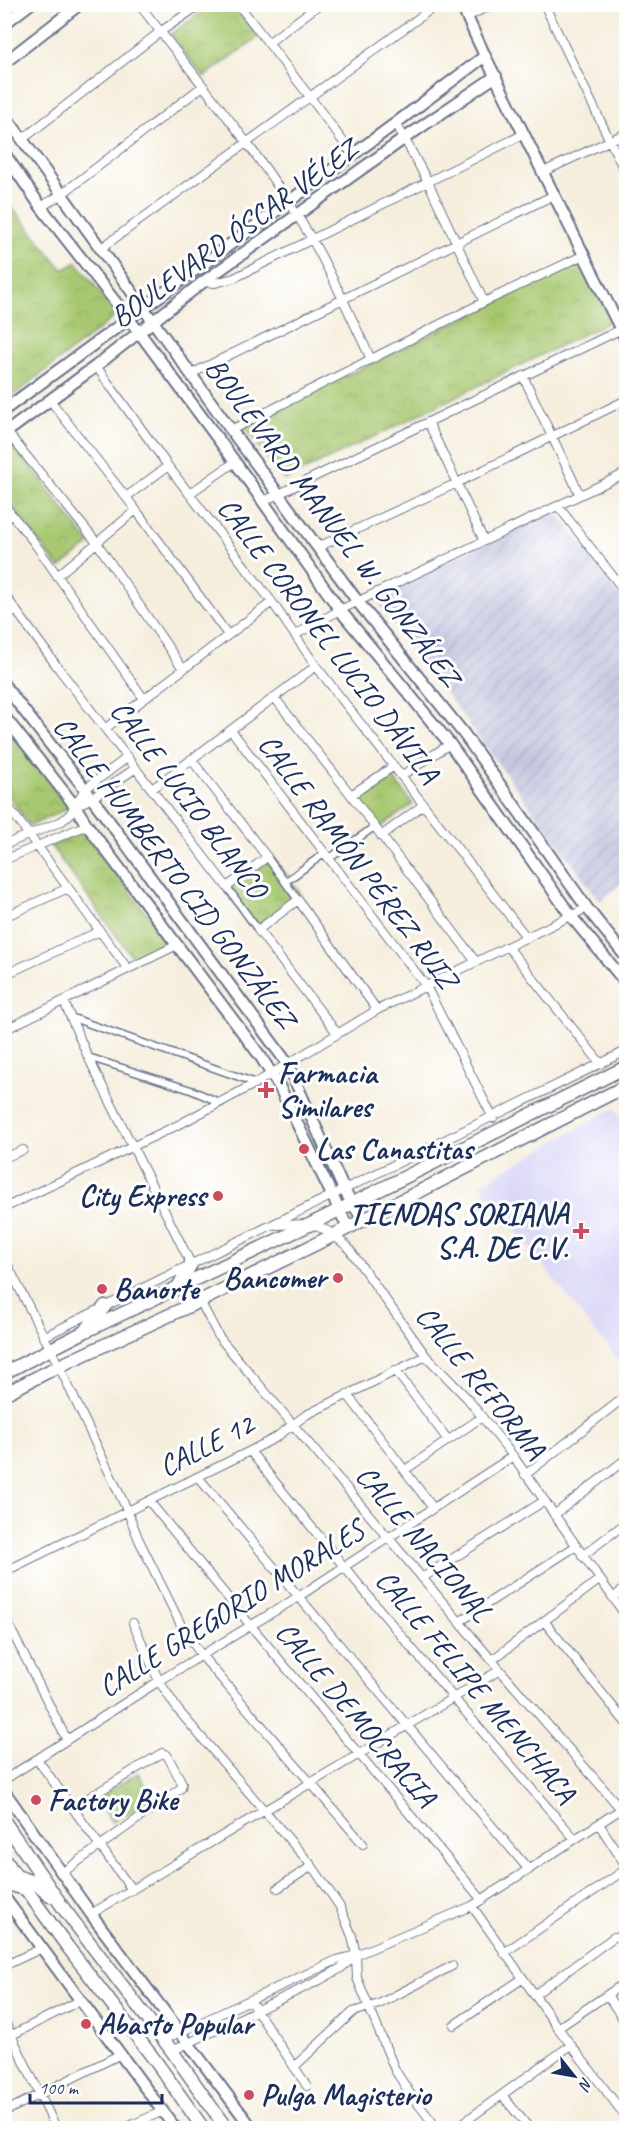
<svg xmlns="http://www.w3.org/2000/svg" width="631" height="2133" font-family="Caveat,sans-serif">
	<defs>
		<pattern id="industrial-furrows" width="10" height="10" patternUnits="userSpaceOnUse" patternTransform="scale(1.5)"><rect width="10" height="10" fill="#c0c2dd"/><path d="M-1 1l2-2M0 10L10 0M9 11l2-2" fill="none" stroke="#a4a7c0"/></pattern>
		<pattern id="park-crowns" width="20" height="18" patternUnits="userSpaceOnUse" patternTransform="scale(1.5)"><rect width="20" height="18" fill="#a7c870"/><path d="M2 6a3 3 0 1 1 6 0M12 15a3 3 0 1 1 6 0" fill="none" stroke="#8fac63"/></pattern>
	</defs>
	<rect width="100%" height="100%" fill="#fff"/>
	<filter id="ink" filterUnits="userSpaceOnUse"><feTurbulence type="fractalNoise" baseFrequency=".0167" numOctaves="2"/><feDisplacementMap in="SourceGraphic" scale="12" xChannelSelector="R" yChannelSelector="G"/><feConvolveMatrix kernelMatrix="1 2 1 2 8 2 1 2 1" color-interpolation-filters="sRGB"/></filter>
	<filter id="wash" filterUnits="userSpaceOnUse"><feTurbulence type="fractalNoise" baseFrequency=".008" numOctaves="4" result="noise"/><feDisplacementMap in="SourceGraphic" scale="24" xChannelSelector="R" yChannelSelector="G"/><feGaussianBlur stdDeviation="1.35" result="paint"/><feColorMatrix in="noise" values="0 0 0 0 0 0 0 0 0 0 0 0 0 0 0 0 0 1.4 0 .05"/><feComposite in="paint" operator="in"/></filter>
	<g filter="url(#wash)">
		<rect width="100%" height="100%" fill="#f6eedd"/>
		<path fill="#d9d7f7" d="M614 1108 626 1125V1368L621 1365 607 1344 602 1341 480 1184Z"/>
		<path fill="url(#industrial-furrows)" d="M556 511 626 603V880L600 901 373 595Z"/>
		<path fill="url(#park-crowns)" stroke="#617c67" stroke-width="1.5" d="M234 4 258 37 204 77 170 35 211 5Z
			M4 197 63 270 77 262 117 315 5 402Z
			M581 261 611 321 285 480 243 426Z
			M10 439 90 544 59 568 5 497V444Z
			M4 724 68 808 30 826 5 791Z
			M392 776 413 804 379 828 358 800Z
			M83 831 168 941 134 960 51 846Z
			M273 857 301 894 254 928 226 892Z
			M138 1773 153 1798 112 1823 97 1798Z"/>
	</g>
	<g filter="url(#ink)">
		<g fill="none" stroke-linecap="round" stroke-linejoin="round">
			<defs>
				<path id="pedestrian" d="M267 857 298 900
					M330 858 374 827
					M285 882 325 853
					M227 887 258 930
					M70 1017 256 1083
					M88 1057 191 1090 221 1103"/>
				<path id="minor" d="M139 4C197 80 261 154 310 236 333 275 351 318 371 359
					M238 4 310 97 353 155
					M544 4 626 174
					M621 4 626 15
					M467 17 493 4
					M268 43 320 4
					M396 123 428 182 484 302
					M24 138 160 32 201 4
					M543 172 626 133
					M41 207 62 194 203 86
					M100 249 438 4
					M203 282 215 283 234 278 524 134
					M96 366 168 466 272 602 316 666 527 938
					M191 374 554 195
					M523 376 580 495
					M50 400 136 510 228 635
					M428 422 484 541
					M231 430 484 302 584 255
					M7 432 97 543 183 669
					M189 494 235 462
					M126 497 168 466
					M264 501 626 327
					M4 505 33 541 144 699
					M558 506 626 593
					M318 547 457 483 626 400
					M57 576 136 510
					M4 594 59 669 227 887 267 857 191 759
					M4 618 16 610
					M295 635 340 610 626 473
					M274 697 351 795 476 962
					M106 728 272 602
					M231 730 426 986 493 1118
					M401 776 450 744
					M152 789 316 666
					M351 795 394 766
					M4 801 128 969
					M76 806 92 798 136 768
					M381 836 423 805
					M4 845 62 821 70 814 85 789 128 757
					M4 860 87 825
					M4 917 68 888
					M508 947 601 1064
					M4 975 100 931
					M64 1002 88 1057 191 1264
					M4 1030 177 945
					M337 1033 258 930 298 900 377 1010
					M4 1158 23 1150
					M4 1208 182 1123 256 1083 377 1010 587 908
					M277 1225 311 1224 328 1231 347 1246 426 1356 467 1398 513 1456 626 1616
					M4 1258 59 1366 127 1510 139 1540 182 1627 202 1656 363 1844
					M200 1301 219 1337 500 1670 621 1809
					M43 1337 626 1051
					M395 1370 448 1440
					M347 1394 433 1508
					M250 1451C356 1583 464 1712 575 1839
					M405 1470 482 1417
					M525 1475 626 1396
					M198 1477 529 1870
					M149 1501 251 1626 482 1900
					M554 1515 626 1459
					M582 1556 626 1523
					M4 1572 250 1451 275 1438 306 1415 426 1356
					M422 1578 544 1501
					M613 1598 626 1587
					M4 1616 67 1740
					M544 1621 626 1723
					M459 1622 576 1546
					M133 1623 159 1681 178 1710 312 1866 340 1907 352 1936 356 1955 357 1978 395 2070 411 2095 437 2128
					M492 1660 599 1580
					M37 1759 132 1890
					M4 1780 159 1681 298 1597 513 1456
					M599 1824 626 1866
					M62 1873 181 1788 182 1783 167 1755 162 1753 72 1808
					M278 1888 312 1866
					M472 1906 558 2028 626 2117
					M91 1914 500 1670
					M504 1953 626 1869
					M4 1966 42 1948
					M534 1995 614 1937
					M607 1995 626 2023
					M253 2005 307 2086
					M4 2020 56 2128
					M454 2025 522 1979
					M558 2028 626 1982
					M4 2039 81 2000
					M163 2040 337 1960 356 1955 472 1906 626 1806
					M172 2051 320 1980 341 1968 354 1957
					M294 2067 353 2012 379 2004 452 1966
					M502 2095 529 2128
					M4 2112 121 2054
					M125 2128 163 2111
					M456 2128 571 2045"/>
				<path id="tertiary" d="M461 4 485 56 626 340
					M4 24 30 4
					M4 63 80 4
					M4 114 231 430 358 602 464 734 587 908 626 957
					M4 153 41 207 139 332 235 462 340 610 450 744 571 916 626 983
					M4 410 396 123 485 56
					M4 434 96 366 203 282 405 138 496 76
					M4 685 92 798 287 1063 344 1190 363 1220
					M4 716 75 806 87 825 261 1057 279 1086 348 1228
					M4 1791 91 1914 252 2128
					M4 1897 175 2128"/>
				<path id="primary" d="M177 1289 191 1264
					M87 1329 105 1306
					M4 1373 86 1331 311 1224 626 1067
					M4 1394 59 1366 200 1301 334 1235 626 1086
					M4 1821 64 1909 172 2051 226 2128
					M4 1859 67 1946 154 2059 203 2128
					M9 1865 8 1884 28 1890
					M19 1877 34 1882 50 1896"/>
			</defs>
			<use href="#pedestrian" stroke="#68728a" stroke-width="9"/>
			<use href="#minor" stroke="#68728a" stroke-width="10"/>
			<use href="#tertiary" stroke="#68728a" stroke-width="14"/>
			<use href="#primary" stroke="#68728a" stroke-width="15"/>
			<use href="#pedestrian" stroke="#fff" stroke-width="6"/>
			<use href="#minor" stroke="#fff" stroke-width="8"/>
			<use href="#tertiary" stroke="#fff" stroke-width="10"/>
			<use href="#primary" stroke="#fff" stroke-width="12"/>
		</g>
	</g>
	<g fill="#d1495b" stroke="#fff" stroke-width="2">
		<path d="M263 1081h6v6h6v6h-6v6h-6v-6h-6v-6h6z"/>
		<circle cx="304" cy="1149" r="6"/>
		<circle cx="218" cy="1196" r="6"/>
		<path d="M578 1222h6v6h6v6h-6v6h-6v-6h-6v-6h6z"/>
		<circle cx="338" cy="1278" r="6"/>
		<circle cx="102" cy="1289" r="6"/>
		<circle cx="36" cy="1800" r="6"/>
		<circle cx="86" cy="2024" r="6"/>
		<circle cx="249" cy="2095" r="6"/>
	</g>
	<g text-anchor="middle" dominant-baseline="central" stroke-width="6" stroke-linejoin="round" paint-order="stroke">
		<g font-size="30" fill="#1b2f5e" stroke="#fff">
			<text transform="translate(234 233) rotate(-36)">BOULEVARD ÓSCAR VÉLEZ</text>
			<text transform="translate(333 522) rotate(53)">BOULEVARD MANUEL W. GONZÁLEZ</text>
			<text transform="translate(329 640) rotate(53)">CALLE CORONEL LUCIO DÁVILA</text>
			<text transform="translate(189 799) rotate(53)">CALLE LUCIO BLANCO</text>
			<text transform="translate(358 861) rotate(53)">CALLE RAMÓN PÉREZ RUIZ</text>
			<text transform="translate(175 872) rotate(53)">CALLE HUMBERTO CID GONZÁLEZ</text>
			<text transform="translate(481 1382) rotate(51)">CALLE REFORMA</text>
			<text transform="translate(206 1445) rotate(-27)">CALLE 12</text>
			<text transform="translate(424 1543) rotate(50)">CALLE NACIONAL</text>
			<text transform="translate(231 1608) rotate(-32)">CALLE GREGORIO MORALES</text>
			<text transform="translate(476 1686) rotate(50)">CALLE FELIPE MENCHACA</text>
			<text transform="translate(356 1714) rotate(50)">CALLE DEMOCRACIA</text>
		</g>
		<g font-size="30" font-weight="bold" fill="#1b2f5e" stroke="#fff" text-anchor="start">
			<text x="278" y="1073">Farmacia<tspan x="278" dy="34">Similares</tspan></text>
			<text x="316" y="1149">Las Canastitas</text>
			<text x="206" y="1196" text-anchor="end">City Express</text>
			<text x="568" y="1214" text-anchor="end">TIENDAS SORIANA<tspan x="568" dy="34">S.A. DE C.V.</tspan></text>
			<text x="326" y="1278" text-anchor="end">Bancomer</text>
			<text x="114" y="1289">Banorte</text>
			<text x="48" y="1800">Factory Bike</text>
			<text x="98" y="2024">Abasto Popular</text>
			<text x="261" y="2095">Pulga Magisterio</text>
		</g>
	</g>
	<rect width="631" height="2133" fill="none" stroke="#fff" stroke-width="24"/>
	<g transform="translate(574 2076) rotate(121)" stroke="#ffffff" stroke-width="4.5" paint-order="stroke">
	<path d="M0-4.5L10 22L0 15L-10 22Z" fill="#1b2f5e"/>
	<text y="-9" font-size="16" font-weight="bold" text-anchor="middle" fill="#1b2f5e">N</text>
	</g>
	<path d="M30 2094v9h132v-9" fill="none" stroke="#1b2f5e" stroke-width="3"/>
	<text x="39" y="2094" font-size="18" fill="#1b2f5e" stroke="#ffffff" stroke-width="4.5" paint-order="stroke">100 m</text>
</svg>
